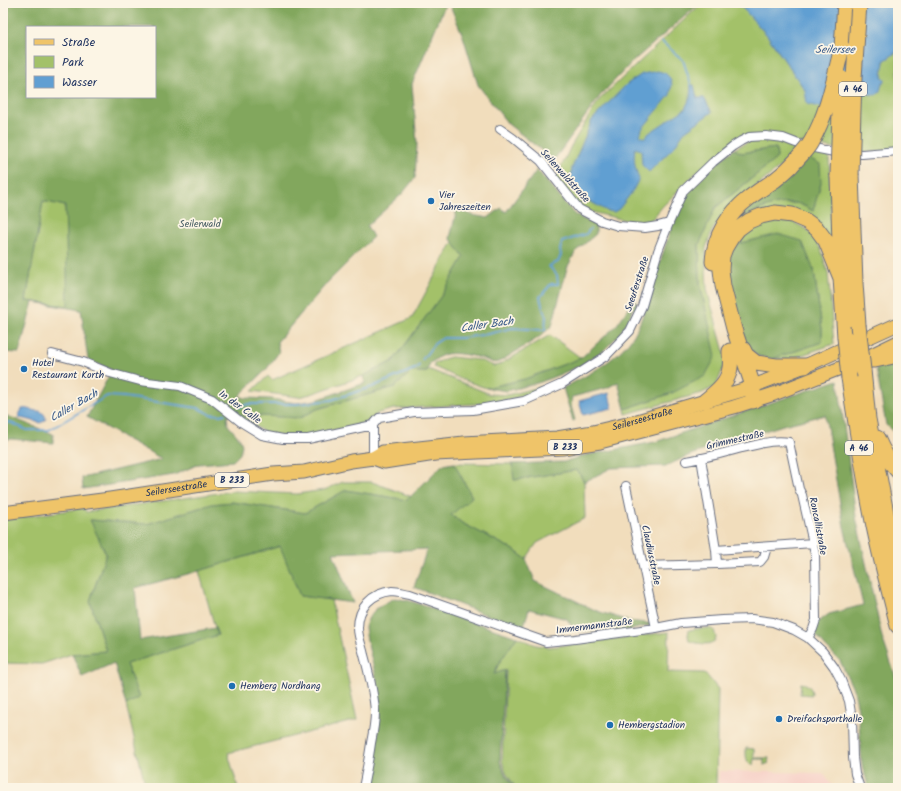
<svg xmlns="http://www.w3.org/2000/svg" width="901" height="791" font-family="Kalam,sans-serif">
	<rect width="100%" height="100%" fill="#fcf5e5"/>
	<filter id="ink" filterUnits="userSpaceOnUse"><feTurbulence type="fractalNoise" baseFrequency=".025" numOctaves="2"/><feDisplacementMap in="SourceGraphic" scale="8" xChannelSelector="R" yChannelSelector="G"/><feConvolveMatrix kernelMatrix="1 2 1 2 8 2 1 2 1" color-interpolation-filters="sRGB"/></filter>
	<filter id="wash" filterUnits="userSpaceOnUse"><feTurbulence type="fractalNoise" baseFrequency=".012" numOctaves="4" result="noise"/><feDisplacementMap in="SourceGraphic" scale="16" xChannelSelector="R" yChannelSelector="G"/><feGaussianBlur stdDeviation="0.9" result="paint"/><feColorMatrix in="noise" values="0 0 0 0 0 0 0 0 0 0 0 0 0 0 0 0 0 1.4 0 .05"/><feComposite in="paint" operator="in"/></filter>
	<g filter="url(#wash)">
		<rect width="100%" height="100%" fill="#f1ddbc"/>
		<path fill="#f7d1c8" d="M719 771 823 773 834 788H718Z"/>
		<path fill="#a3c169" stroke="#5f7864" d="M702 3H738L767 35 805 90 808 104 856 92 867 94 882 77 884 61 898 51V150L863 153 749 135 699 170 662 207 652 219 648 222H633L579 209 555 180 571 146 599 100Z
			M764 139 780 141 798 147 779 168 725 212 712 231 706 248V266L707 289 723 348 726 361 716 386 702 393 626 414 625 409 672 393 707 315 700 284 699 245 715 208 777 158 776 148 742 153 734 149 750 141Z
			M811 149 829 153 832 251 829 239 780 211 718 247 729 222 774 204 798 203 813 211 807 157Z
			M43 201 65 206 69 306 26 301Z
			M775 220 791 221 808 230 821 249 828 273 834 344 790 359H772L822 342V329L814 272 802 241 728 255 733 241 758 222Z
			M453 242 464 257 442 295 393 361 363 376 311 394 298 397 252 391 268 376 272 380 412 318Z
			M550 335 581 358 525 379 486 388 463 380 434 367V364L444 359 451 357 479 360 494 366 499 365Z
			M428 369 490 394 507 395 544 386 546 388 512 399 489 403 394 409 378 413 368 422 309 436H283L264 432 241 417 243 415 300 418 317 409 395 387 411 372H427Z
			M454 463 512 464 515 480 577 470 584 482 585 518 537 543 526 559 514 550 462 523 450 514 472 497Z
			M343 482H372L410 496 407 500 346 490 305 513 232 502 212 504 147 524 91 520 106 554 90 601 106 651 72 654 42 664 3 663V520L84 508 86 512 233 491 297 494 324 490Z
			M281 546 300 596 331 600 357 720 228 753 238 788H146L126 705 139 698 126 664 218 635 215 628 199 571Z
			M709 628 714 630C714 631 716 636 716 637 715 648 696 643 689 641L688 635 689 630 695 629Z
			M669 632 668 672 705 673 718 689 716 788H516L506 773 502 761 506 671 505 670 494 675 499 663 517 637 536 645 550 647Z
			M801 683C808 684 812 687 812 695L800 694Z
			M746 748 754 749V758H769L768 762 769 763 764 765V759H754L753 765C745 763 746 755 746 748Z"/>
		<path fill="#82a75d" stroke="#4e6b5e" fill-rule="evenodd" d="M3 3H446L412 84 417 143 415 178 402 194 367 226 373 237 327 283 277 342 279 352 266 370 239 396 246 398 272 399 296 403 316 400 365 383 363 376 393 361 442 295 464 257 450 238 457 209 472 215 488 218 501 208 506 212 537 170 575 215 596 225V234L576 251 567 268 552 326 538 338 499 362C493 364 489 361 484 359 474 356 453 351 443 355 438 357 434 361 430 363L427 372H411L395 387 317 409 300 418 243 415 241 417 235 412 227 417 228 425 240 439 242 445 240 454 233 461 199 464 174 475 83 489 82 478 162 459 87 417 112 370 88 360 81 310 33 302 19 353 3 352ZM27 27H155V97H27ZM43 201 65 206 68 306 26 301Z
			M449 3H700L631 63 600 96 554 160 508 124 478 85 463 36Z
			M776 148 777 158 715 208 699 245 700 284 716 356 705 376 672 393 625 409 618 382 607 388 572 397 571 406 575 420 573 421 563 388C588 375 618 360 634 335 638 328 641 320 644 312L633 308 629 319 619 335 604 350 580 366 541 382 507 391 486 388 525 379 581 358 616 326 635 299 637 306 645 310 671 228 688 193 712 167 734 149 742 153Z
			M807 157 820 164 821 183 813 211C808 208 802 204 796 203 776 201 755 211 737 220L745 205Z
			M778 234 802 241 814 271 822 329V342L772 359 757 356 743 342 725 272 728 255 737 244Z
			M898 362V437L886 425 876 368Z
			M838 380 856 517 882 637 898 684V788H869L862 765 858 709 854 691 840 661 826 647 810 628 829 614 863 605 844 527 825 415 783 425 690 455 666 466 611 468 584 482 577 470 514 480 512 464 564 462 582 456 655 442Z
			M5 415 53 434V443L11 439 3 441V416Z
			M454 463 472 497 451 515 462 523 514 550 526 559 535 581 597 611 629 621 655 624 630 630 575 631 567 619 529 609 523 629 414 587 427 549 333 553 353 603 300 596 280 546 199 571 135 588 140 640 215 628 218 635 126 664 139 698 126 705 114 663 82 677 72 654 106 651 90 601 106 554 90 520 147 524 212 504 232 502 305 513 346 490 407 500 442 465Z
			M395 598 410 601 517 637 499 663 494 674 505 670 500 761 505 774 515 788H369C375 754 383 723 378 688 375 667 367 648 365 627 370 610 379 606 395 598Z"/>
		<path fill="#619fd2" stroke="#3e6798" d="M738 3H898V51L884 61 882 77 885 79V81L882 83 880 91 876 95 856 92 835 111 807 104 805 90 767 35Z
			M658 71 665 73 670 78 672 84 670 95 642 129 640 136 645 138 649 133 685 109 690 98 691 85H694L697 98H704L712 112 684 132 674 147 649 172 642 165 641 150 635 148C633 161 635 167 639 179L632 192 619 209 614 212 607 211 586 199 575 187 571 177 572 168 592 120 627 84 642 74Z
			M609 393 612 408 583 415 579 401Z
			M22 409C28 407 34 412 40 411L44 414 46 418 45 421 40 423 30 420 20 418 19 415Z"/>
		<g fill="none" stroke-linecap="round" stroke-linejoin="round">
			<path stroke="#619fd2" stroke-width="2" d="M662 42 683 60 691 85
				M422 360 434 344 443 338H462L488 334 512 328 545 330 546 316 543 309 540 297 551 284H558L557 275 549 266 558 262 561 255 560 250 562 242 586 234 590 229
				M239 407 248 404H297L331 400 372 387 417 368 419 365
				M3 424 9 422 27 430H49L107 396 124 397 198 408 210 414 220 415 225 414"/>
		</g>
	</g>
	<g filter="url(#ink)">
		<g fill="none" stroke-linecap="round" stroke-linejoin="round">
			<defs>
				<path id="street" d="M500 129 513 138 541 161 579 209 602 221 618 226 645 228 658 226 669 223
					M52 354 83 362 110 373 140 381 180 386 212 399 241 422 262 435 283 439H308L373 425
					M373 458V425L379 418 414 412 473 410 524 401 562 384 606 356 630 331 642 306 658 251 669 223 683 191 713 162 733 146 741 141 749 137 766 136 783 138 796 143 814 148 834 152 862 154 898 151
					M701 458 716 550
					M686 461C705 458 724 453 742 448 757 445 773 439 789 442L799 489 802 495 813 543 815 555 816 620 813 629 808 638
					M626 486 656 628
					M717 564 760 562 764 557 767 547
					M643 566 717 564 716 550 813 543
					M363 788C366 773 369 758 371 743 373 733 375 722 375 712 374 692 369 674 364 655 362 646 358 637 358 628 358 607 372 593 392 591 398 591 404 593 410 594L546 642 575 639 656 628 681 623 722 620 752 619 773 622 794 630 808 638 823 652 834 667 841 680 849 701 852 719 853 758 855 774 860 788"/>
				<g id="primary">
					<path d="M373 458 384 462 435 454 562 448 600 442 734 407 774 394 861 360 898 342"/>
					<path id="s1" d="M3 513 110 499 273 474 304 472 351 461 373 458 383 452 464 443 557 438 593 432 627 424 743 390 805 366 898 324"/>
				</g>
				<path id="highway" d="M842 47 845 3
					M851 175 855 283 858 325
					M838 176 841 278 845 337
					M713 262C714 236 729 213 749 198 757 192 766 186 775 180 780 176 786 171 791 166
					M743 349 746 355 756 363 776 366H805
					M861 360H875L898 355
					M863 370 868 419 898 576
					M849 378C856 424 863 470 872 516 879 553 889 589 898 626
					M705 401C716 392 728 383 730 368 731 363 730 357 730 351
					M753 401V386L734 329 723 286 721 270 722 256 725 248 731 238 738 229 749 221 761 216 775 213 792 215 806 221 817 229 826 241 841 278
					M877 438C882 450 888 461 898 471"/>
			</defs>
			<use href="#street" stroke="#666c7f" stroke-width="10"/>
			<use href="#primary" stroke="#666c7f" stroke-width="15"/>
			<use href="#highway" stroke="#666c7f" stroke-width="17"/>
			<use href="#street" stroke="#fff" stroke-width="8"/>
			<use href="#primary" stroke="#efc469" stroke-width="13"/>
			<use href="#highway" stroke="#efc469" stroke-width="15"/>
			<defs>
				<path id="highway-bridge" d="M791 166C798 158 806 151 811 142 828 113 834 79 842 47
					M851 175 854 78 859 3
					M838 176 841 78
					M858 325 863 370
					M845 337 849 378"/>
			</defs>
			<use href="#highway-bridge" stroke="#666c7f" stroke-width="17" stroke-linecap="butt"/>
			<use href="#highway-bridge" stroke="#efc469" stroke-width="15"/>
		</g>
	</g>
	<g fill="#1f6fb2" stroke="#fcf5e5" stroke-width="1.5">
		<circle cx="431" cy="201" r="4"/>
		<circle cx="24" cy="369" r="4"/>
		<circle cx="232" cy="686" r="4"/>
		<circle cx="779" cy="719" r="4"/>
		<circle cx="610" cy="725" r="4"/>
	</g>
	<g text-anchor="middle" dominant-baseline="central" stroke-width="3.5" stroke-linejoin="round" paint-order="stroke">
		<g fill="#fcf5e5" stroke="#5e6a86" stroke-width="1">
			<rect x="839" y="82" width="28" height="14" rx="3"/>
			<rect x="548" y="440" width="34" height="14" rx="3"/>
			<rect x="845" y="441" width="28" height="14" rx="3"/>
			<rect x="215" y="473" width="34" height="14" rx="3"/>
		</g>
		<g font-size="9" font-weight="bold" fill="#1b2f5e">
			<text x="853" y="89">A 46</text>
			<text x="565" y="447">B 233</text>
			<text x="859" y="448">A 46</text>
			<text x="232" y="480">B 233</text>
		</g>
		<g font-size="10" fill="#1b2f5e" stroke="#fcf5e5">
			<text transform="translate(565 176) rotate(48)">Seilerwaldstraße</text>
			<text transform="translate(637 284) rotate(-72)">Seeuferstraße</text>
			<text transform="translate(240 407) rotate(36)">In der Calle</text>
			<text stroke="none"><textPath href="#s1" startOffset="648">Seilerseestraße</textPath></text>
			<text transform="translate(735 440) rotate(-13)">Grimmestraße</text>
			<text stroke="none"><textPath href="#s1" startOffset="175">Seilerseestraße</textPath></text>
			<text transform="translate(818 526) rotate(79)">Roncallistraße</text>
			<text transform="translate(651 555) rotate(78)">Claudiusstraße</text>
			<text transform="translate(594 626) rotate(-7)">Immermannstraße</text>
		</g>
		<g font-size="10" fill="#1b2f5e" stroke="#fcf5e5" text-anchor="start">
			<text x="439" y="195">Vier<tspan x="439" dy="12">Jahreszeiten</tspan></text>
			<text x="32" y="363">Hotel<tspan x="32" dy="12">Restaurant Korth</tspan></text>
			<text x="240" y="686">Hemberg Nordhang</text>
			<text x="787" y="719">Dreifachsporthalle</text>
			<text x="618" y="725">Hembergstadion</text>
		</g>
		<g font-size="10" fill="#445b61" stroke="#fcf5e5">
			<text x="200" y="224">Seilerwald</text>
		</g>
		<g font-size="11" font-style="italic" fill="#345687" stroke="#fcf5e5">
			<text x="835" y="50">Seilersee</text>
			<text transform="translate(487 325) rotate(-8)">Caller Bach</text>
			<text transform="translate(74 406) rotate(-30)">Caller Bach</text>
		</g>
	</g>
	<rect width="901" height="791" fill="none" stroke="#fcf5e5" stroke-width="16"/>
	<rect x="26" y="26" width="130" height="72" fill="#fcf5e5" stroke="#a2a6af"/>
	<rect x="34" y="39" width="20" height="6" fill="#efc469" stroke="#a2a6af"/>
	<text x="62" y="46" font-size="12" fill="#1b2f5e">Straße</text>
	<rect x="34" y="56" width="20" height="12" fill="#a3c169" stroke="#a2a6af"/>
	<text x="62" y="66" font-size="12" fill="#1b2f5e">Park</text>
	<rect x="34" y="76" width="20" height="12" fill="#619fd2" stroke="#a2a6af"/>
	<text x="62" y="86" font-size="12" fill="#1b2f5e">Wasser</text>
</svg>
